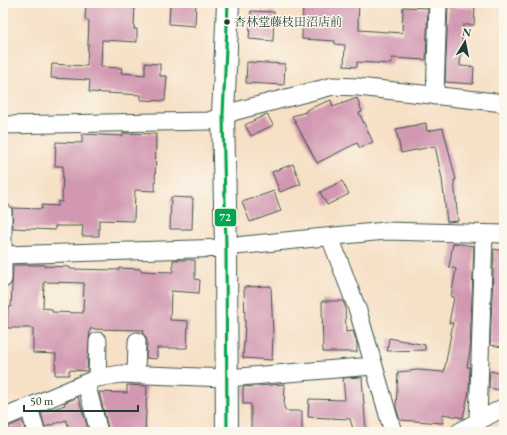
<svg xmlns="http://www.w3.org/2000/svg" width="507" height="435" font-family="'EB Garamond','Noto Serif JP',serif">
	<rect width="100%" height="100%" fill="#fbf7ec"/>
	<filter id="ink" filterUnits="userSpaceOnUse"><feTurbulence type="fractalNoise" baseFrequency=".025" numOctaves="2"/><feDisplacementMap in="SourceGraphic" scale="8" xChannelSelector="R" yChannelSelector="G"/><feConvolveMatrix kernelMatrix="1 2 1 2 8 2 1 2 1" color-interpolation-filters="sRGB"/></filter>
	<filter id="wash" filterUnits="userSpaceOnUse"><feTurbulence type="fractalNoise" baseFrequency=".012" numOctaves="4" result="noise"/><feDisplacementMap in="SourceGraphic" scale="16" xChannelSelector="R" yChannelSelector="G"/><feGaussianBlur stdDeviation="0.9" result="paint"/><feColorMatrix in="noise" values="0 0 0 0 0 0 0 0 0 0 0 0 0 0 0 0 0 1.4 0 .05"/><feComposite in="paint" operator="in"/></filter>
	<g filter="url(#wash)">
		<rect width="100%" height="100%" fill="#f6e0c6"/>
		<g id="blocks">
			<path fill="#d298b1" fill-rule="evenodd" d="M86 3H135L134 29H137V42L102 40 101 67 122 68 121 73 145 75V63L160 64V76H167L165 101 141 100V95L89 92 90 80 51 78 52 64 87 66 89 21 85 20Z
				M170 3H196L195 26 169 24Z
				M303 3H359L358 23H359V30L402 33 403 7 428 8 426 60 392 58V64L357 62V67L344 66 345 45 335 44V41L302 39Z
				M448 7 475 8 474 25H463L460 66 474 67 473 84 445 82Z
				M251 11 274 12 273 41 249 39Z
				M247 62 285 64 284 85 246 83Z
				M357 98 362 112 359 113 373 142 360 148 357 143 317 163 292 116 306 112V110L331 100 333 107Z
				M267 114 273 125 251 136 245 125Z
				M426 123 427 131 443 128 456 180H454L458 221 447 222 442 179 435 146 401 153 396 129Z
				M123 133 156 134 155 191 135 190 134 221 99 220V236H82L83 226H55V230L13 228 12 208 42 209V205L58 206V201L62 202 63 166H55L56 142 82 143V134L123 136Z
				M293 164 301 184 280 192 272 172Z
				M342 181 349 194 327 205 320 192Z
				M274 191 281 211 250 222 242 202Z
				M171 197 193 198 192 229H170Z
				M453 243 474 246 470 350 467 367H470L469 391 463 418 443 414V423L400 420 396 407 398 372 418 370 444 372 453 323H449L454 297H451L456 269 449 267Z
				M494 249 504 251V347L490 345Z
				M173 260H195V279L200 280 199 293 171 291 170 320 188 321 187 348H157V359L146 358 147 341 146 337 143 334 144 330 90 329 87 371 69 370V375H55L56 354 33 353V328H7L8 307H11L13 265H44V266L70 267V269L119 270V268L141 269V271L173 272ZM44 282 84 283 83 313 52 312V309L43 308Z
				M271 286 273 335 272 360 243 358 245 325 244 287Z
				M322 301H343L345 306 346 332 353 331 357 344V352H323Z
				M389 338 425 345V350L387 351Z
				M490 371 504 374V391L489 388Z
				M362 377 366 432H354L350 419 308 417 309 399 345 400 343 378Z
				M285 384 284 408H285V411H302V432H251V404H243V387Z
				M127 385 147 386 145 432H109L99 392 127 393Z
				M78 397 89 432H70L66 420 45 427 41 413 65 405 64 403Z
				M22 421 26 432H10L8 427Z"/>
		</g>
	</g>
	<g filter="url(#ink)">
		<use href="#blocks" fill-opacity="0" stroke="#3f554a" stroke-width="1"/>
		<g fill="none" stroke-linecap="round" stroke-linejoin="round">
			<defs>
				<path id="minor" d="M435 96 438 3
					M3 125 209 121 236 111 333 86 358 87 504 103
					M3 212V279
					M330 237 358 311 393 432
					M3 255 226 248 235 246 385 231 504 234
					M136 375 137 341
					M97 378 98 341
					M86 383 99 432
					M29 407 36 432
					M3 418 97 378 121 374 227 378 373 366
					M478 421 484 234
					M459 432 504 407"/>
				<path id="tertiary" d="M227 432 226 248 223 115 228 3"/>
			</defs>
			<use href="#minor" stroke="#3f554a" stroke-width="19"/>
			<use href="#tertiary" stroke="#3f554a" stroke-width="24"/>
			<use href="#minor" stroke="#fff" stroke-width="17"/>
			<use href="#tertiary" stroke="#fff" stroke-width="22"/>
			<defs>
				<path id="bus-1" d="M227 432 226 248 223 115 228 3"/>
			</defs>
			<use href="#bus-1" stroke="#fbf7ec" stroke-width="6"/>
			<use href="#bus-1" stroke="#00a651" stroke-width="3"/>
		</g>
	</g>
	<circle fill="#1f3d34" stroke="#fbf7ec" stroke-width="1.5" cx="227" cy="22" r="3.5"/>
	<g text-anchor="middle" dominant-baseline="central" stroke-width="3" stroke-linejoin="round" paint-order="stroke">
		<g font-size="12" fill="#1f3d34" stroke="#fbf7ec" text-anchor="start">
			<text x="234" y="22">杏林堂藤枝田沼店前</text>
		</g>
	</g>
	<rect stroke="#fbf7ec" stroke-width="1.5" x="214" y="208" width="23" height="19" rx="4" fill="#00a651"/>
	<g font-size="11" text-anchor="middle" font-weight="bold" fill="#fff">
		<text x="225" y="221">72</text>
	</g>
	<rect width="507" height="435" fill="none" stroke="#fbf7ec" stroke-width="16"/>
	<g transform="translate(465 42) rotate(10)" stroke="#fbf7ec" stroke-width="3" paint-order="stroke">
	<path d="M0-3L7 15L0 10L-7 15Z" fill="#1f3d34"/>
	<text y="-6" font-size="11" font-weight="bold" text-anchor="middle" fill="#1f3d34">N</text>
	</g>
	<path d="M24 405v6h114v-6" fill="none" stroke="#1f3d34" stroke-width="2"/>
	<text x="30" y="405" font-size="12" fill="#1f3d34" stroke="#fbf7ec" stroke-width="3" paint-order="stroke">50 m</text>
</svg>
